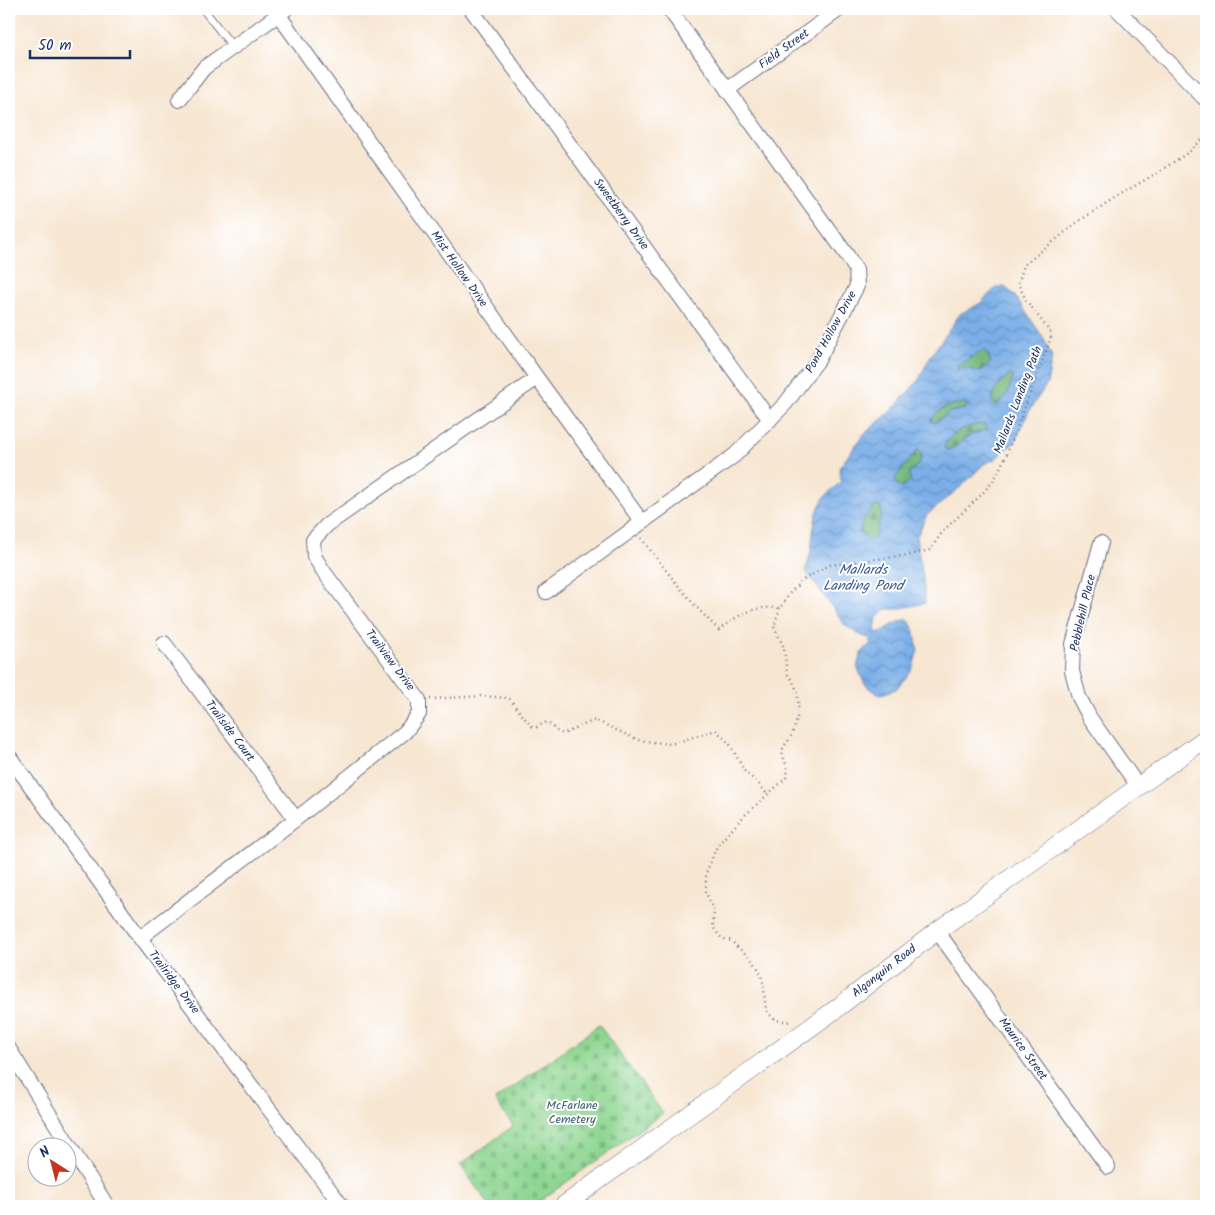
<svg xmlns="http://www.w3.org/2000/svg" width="1215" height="1215" font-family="Kalam,sans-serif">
	<defs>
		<pattern id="forest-firs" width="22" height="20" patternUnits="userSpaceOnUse" patternTransform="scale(1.25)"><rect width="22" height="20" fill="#72b67a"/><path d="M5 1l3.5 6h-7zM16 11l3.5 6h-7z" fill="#5d9467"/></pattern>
		<pattern id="cemetery-stones" width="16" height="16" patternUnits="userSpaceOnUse" patternTransform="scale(1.25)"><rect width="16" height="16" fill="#8dd590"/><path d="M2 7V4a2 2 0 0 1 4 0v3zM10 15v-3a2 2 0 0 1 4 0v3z" fill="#79b77f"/></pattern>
		<pattern id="water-waves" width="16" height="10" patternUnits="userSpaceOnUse" patternTransform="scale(1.25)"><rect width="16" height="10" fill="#7bafe8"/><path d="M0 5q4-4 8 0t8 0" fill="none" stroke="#648fbf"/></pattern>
	</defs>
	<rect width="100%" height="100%" fill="#fff"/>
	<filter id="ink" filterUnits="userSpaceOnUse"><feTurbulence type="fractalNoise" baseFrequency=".02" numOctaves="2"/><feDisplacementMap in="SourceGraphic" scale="10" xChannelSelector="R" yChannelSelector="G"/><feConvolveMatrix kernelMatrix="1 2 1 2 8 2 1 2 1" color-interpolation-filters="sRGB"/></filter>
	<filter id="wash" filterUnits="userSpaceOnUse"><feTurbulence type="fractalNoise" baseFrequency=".0096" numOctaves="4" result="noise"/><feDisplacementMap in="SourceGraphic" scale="20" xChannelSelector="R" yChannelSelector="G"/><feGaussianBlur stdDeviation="1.12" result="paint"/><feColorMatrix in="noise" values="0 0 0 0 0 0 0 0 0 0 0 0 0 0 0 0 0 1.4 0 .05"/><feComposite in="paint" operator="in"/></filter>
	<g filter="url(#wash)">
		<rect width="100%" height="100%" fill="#f7e6d1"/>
		<path fill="url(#forest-firs)" stroke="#46726c" d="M984 350 987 353 991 363 979 372 967 368 957 369 956 365Z
			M1011 374 1014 376C1010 386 1006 402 995 407L992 403C993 389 1000 381 1011 374Z
			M964 403 970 405 965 409 950 412 933 423 931 421C937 408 951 404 964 403Z
			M984 423 987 430C980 431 970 434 964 439 956 445 958 447 947 450L944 447C952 431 966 426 984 423Z
			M917 450H920C924 460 918 465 910 472L911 480 902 487 896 484 895 478Z
			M876 505 881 508 882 512 875 539 869 540 860 533 862 521Z"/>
		<path fill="url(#cemetery-stones)" stroke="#548277" d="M599 1025 663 1113 533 1206H490L460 1165 513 1126 495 1100Z"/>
		<path fill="url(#water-waves)" stroke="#4b6fa3" fill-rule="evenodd" d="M997 287H1005L1014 295 1043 337 1052 357 1047 384 1029 411 1015 442 995 459 984 464 964 484 927 515 916 538 923 577 925 603 897 609H886L877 618 875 630 878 633C889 629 896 621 908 619L914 630 918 650 912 670 896 689 879 695 865 684 857 667 861 653 871 643 869 638 860 635 846 626 805 570C815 549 810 522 822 501 826 494 836 487 841 481L839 468 864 434 889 413 918 381 930 357 960 314 979 304ZM984 350 987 353 991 363 979 372 967 368 957 369V365ZM1011 374 1014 376C1010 386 1006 402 995 406L992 403C993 389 1000 381 1011 374ZM964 403 969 405 965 409 950 412 934 423 931 421C936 408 951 404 964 403ZM984 424 987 430C979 432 970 434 964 439 956 446 958 447 947 450L944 447C951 431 967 425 984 424ZM917 450H920C925 462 915 466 909 475L911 480 902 487 896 484 895 478ZM876 505 881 508 882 512 875 538 869 540 860 533 862 521Z"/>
	</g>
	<g filter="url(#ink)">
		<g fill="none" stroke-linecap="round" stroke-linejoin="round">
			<defs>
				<path id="service" d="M203 9 233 47"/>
				<path id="minor" d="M471 9 770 420
					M1117 9 1206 100
					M278 14 537 378 642 522
					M727 90 840 9
					M179 100 204 68 286 9
					M1101 543 1073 644 1072 671 1079 697 1090 718 1138 786
					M546 592 735 455 786 403 818 360 857 286 856 270 847 255 669 9
					M164 643 296 819
					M9 756 140 938 342 1206
					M937 931 1108 1167
					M140 938 296 819 405 732 419 714V700L324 572 314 556 313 540 327 525 537 378
					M9 1049 107 1206"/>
				<path id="tertiary" d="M563 1206 836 1009 937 931 1206 738"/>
			</defs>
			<use href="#service" stroke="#686f86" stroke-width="9"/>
			<use href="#minor" stroke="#686f86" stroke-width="16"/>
			<use href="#tertiary" stroke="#686f86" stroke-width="19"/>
			<path stroke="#686f86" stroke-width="2.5" stroke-dasharray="1 4" stroke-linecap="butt" d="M641 538C666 570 689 602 719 630 740 613 754 606 780 608L790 593 802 580 830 565 909 555 930 550 943 531 981 495 994 480 1006 456 1051 338 1050 332 1026 300 1018 284 1024 265 1079 221 1119 195 1157 173 1189 152 1206 136
				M780 608 774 627 784 648 787 674C803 689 800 720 790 738 787 743 783 746 782 752L788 771 786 778 744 816 717 846 706 873V893L714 911 713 927 721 938 732 941C739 950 743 951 750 958 766 974 763 989 766 1010L775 1020 791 1022
				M430 699 482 696 509 698 531 726 537 727 544 723 547 722 557 731 563 734 595 720 638 740 671 744 716 730 729 743 745 772 757 782 767 794"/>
			<use href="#service" stroke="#fff" stroke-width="7"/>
			<use href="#minor" stroke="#fff" stroke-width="14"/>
			<use href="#tertiary" stroke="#fff" stroke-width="18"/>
		</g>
	</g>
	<g text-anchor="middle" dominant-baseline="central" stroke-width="4" stroke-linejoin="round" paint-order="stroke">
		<g font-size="12" fill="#1b2f5e" stroke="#fff">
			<text transform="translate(784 49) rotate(-36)">Field Street</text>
			<text transform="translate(621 214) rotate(54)">Sweetberry Drive</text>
			<text transform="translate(459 269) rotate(55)">Mist Hollow Drive</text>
			<text transform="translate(831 332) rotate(-61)">Pond Hollow Drive</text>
			<text transform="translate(1018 400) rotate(-69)">Mallards Landing Path</text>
			<text transform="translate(1083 613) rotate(-77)">Pebblehill Place</text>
			<text transform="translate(390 660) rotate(53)">Trailview Drive</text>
			<text transform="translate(230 731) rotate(53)">Trailside Court</text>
			<text transform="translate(884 971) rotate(-38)">Algonquin Road</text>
			<text transform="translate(174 982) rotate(53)">Trailridge Drive</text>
			<text transform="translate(1023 1049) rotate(54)">Maurice Street</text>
		</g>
		<g font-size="12" fill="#3d616d" stroke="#fff">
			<text x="572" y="1105">McFarlane<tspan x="572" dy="14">Cemetery</tspan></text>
		</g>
		<g font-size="14" font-style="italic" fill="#3d5c8e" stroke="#fff">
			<text x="863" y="570">Mallards<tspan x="863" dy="16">Landing Pond</tspan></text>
		</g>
	</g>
	<rect width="1215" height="1215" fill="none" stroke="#fff" stroke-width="30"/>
	<g transform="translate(52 1162) rotate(324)"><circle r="24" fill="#ffffff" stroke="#a4acbf"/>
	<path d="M0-4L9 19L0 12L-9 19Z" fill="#c8321e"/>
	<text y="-8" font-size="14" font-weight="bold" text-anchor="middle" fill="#1b2f5e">N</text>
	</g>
	<path d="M30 50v8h100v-8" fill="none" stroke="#1b2f5e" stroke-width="2.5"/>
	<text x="38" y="50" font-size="15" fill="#1b2f5e" stroke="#ffffff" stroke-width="4" paint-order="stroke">50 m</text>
</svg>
